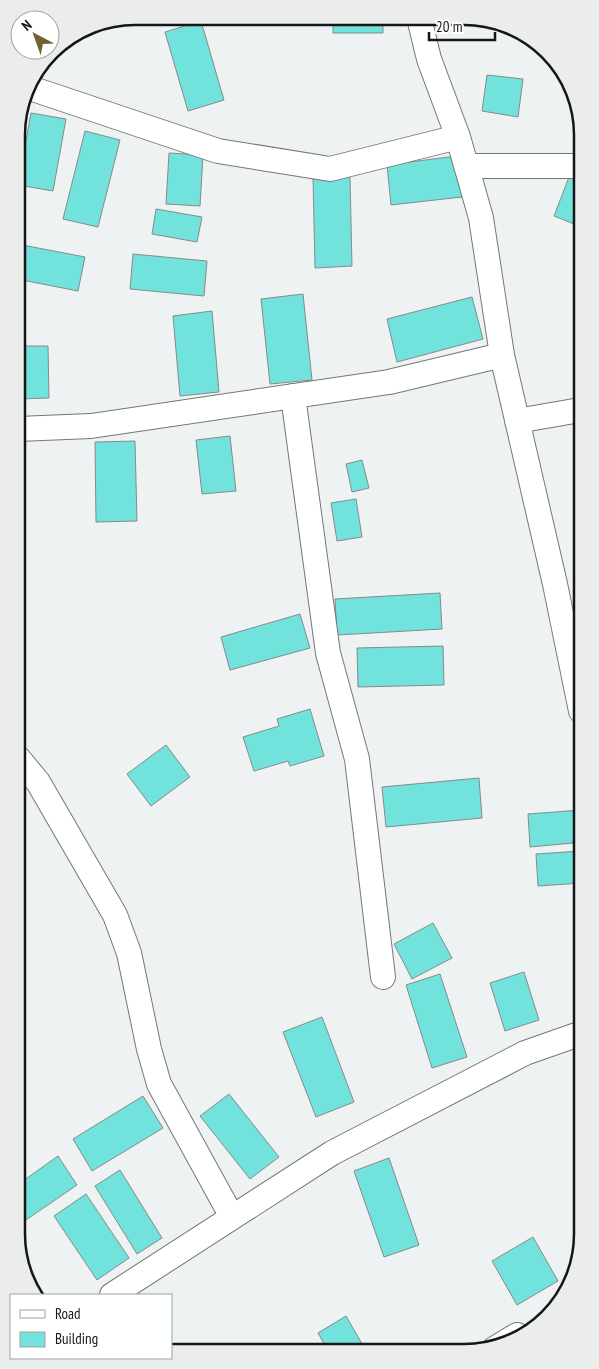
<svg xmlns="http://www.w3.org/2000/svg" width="599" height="1369" font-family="'PT Sans Narrow',sans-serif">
	<rect width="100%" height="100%" fill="#eff2f3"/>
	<path fill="#72e2dc" stroke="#878a8a" d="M333 18H383V33H333Z
		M201 21 224 100 188 111 165 32Z
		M487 75 523 79 518 117 482 111Z
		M31 113 66 119 53 191 18 185Z
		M85 131 120 140 98 227 63 219Z
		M169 153 203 155 200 206 166 204Z
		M456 156 462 197 391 205 387 165Z
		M350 177 352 266 315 268 313 178Z
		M569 177 579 181V226L554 216Z
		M156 209 202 217 197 242 152 234Z
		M17 244 85 257 78 291 17 279Z
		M133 254 207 261 204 296 130 289Z
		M303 294 312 380 270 384 261 299Z
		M472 297 483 339 397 362 387 319Z
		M212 311 219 392 180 396 173 316Z
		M17 346H48L49 398 17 399Z
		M230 436 236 491 202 494 196 440Z
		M135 441 137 521 96 522 95 442Z
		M362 460 369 488 352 492 346 464Z
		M356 499 362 537 337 541 331 503Z
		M440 593 442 629 337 635 335 599Z
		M580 599V635L574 601Z
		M300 614 310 648 230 670 221 637Z
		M443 646 444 685 358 687 357 648Z
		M310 709 324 756 290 766 288 761 254 771 243 737 279 726 277 719Z
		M166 745 190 777 151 806 127 774Z
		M479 778 482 818 386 827 382 787Z
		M581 810V839L573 840V843L530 847 528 814Z
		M581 851V883L538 886 536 854Z
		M433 923 452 958 412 979 394 944Z
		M524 972 539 1020 505 1031 490 983Z
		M440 974 467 1057 432 1068 406 985Z
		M322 1017 354 1102 316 1117 283 1032Z
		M229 1094 279 1157 250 1179 200 1116Z
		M143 1096 163 1128 92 1171 73 1139Z
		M58 1156 77 1185 20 1224V1183Z
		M389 1158 419 1245 384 1257 354 1171Z
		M120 1170 162 1238 137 1254 95 1186Z
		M86 1194 129 1258 97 1280 54 1216Z
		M533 1237 558 1281 517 1305 492 1261Z
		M346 1316 365 1349H327L318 1333Z"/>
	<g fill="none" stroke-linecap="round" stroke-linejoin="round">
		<defs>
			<path id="street" d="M419 18 429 59 458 137 481 218 502 355 555 584 581 711
				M27 87 218 151 330 169 458 137
				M466 166H579
				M293 396 328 653 357 759 383 977
				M517 421 580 410
				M18 429 91 426 389 382 502 355
				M19 759 38 782 115 915 129 953 149 1049 159 1084 232 1217
				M112 1295 332 1153 525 1053 582 1033
				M494 1349 517 1335"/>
		</defs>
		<use href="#street" stroke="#747778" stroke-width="26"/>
		<use href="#street" stroke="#fff" stroke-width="24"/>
	</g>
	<path d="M0 0H599V1369H0ZM135 25H464A110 110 0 0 1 574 135V1234A110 110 0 0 1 464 1344H135A110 110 0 0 1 25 1234V135A110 110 0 0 1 135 25Z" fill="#ebecec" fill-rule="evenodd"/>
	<path fill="none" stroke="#151617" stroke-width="2.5" d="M135 25H464A110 110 0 0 1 574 135V1234A110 110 0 0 1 464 1344H135A110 110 0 0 1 25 1234V135A110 110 0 0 1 135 25Z"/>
	<rect x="10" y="1294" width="162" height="65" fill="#feffff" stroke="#a1a2a2"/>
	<rect x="20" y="1310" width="25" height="8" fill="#ffffff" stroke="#a1a2a2"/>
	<text x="55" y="1319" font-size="15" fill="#151617">Road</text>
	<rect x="20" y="1332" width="25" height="15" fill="#72e2dc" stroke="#a1a2a2"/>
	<text x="55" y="1344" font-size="15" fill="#151617">Building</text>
	<g transform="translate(35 35) rotate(319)"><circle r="24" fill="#feffff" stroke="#a1a2a2"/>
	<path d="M0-4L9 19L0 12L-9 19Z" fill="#70612e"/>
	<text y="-8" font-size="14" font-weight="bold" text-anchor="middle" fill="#151617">N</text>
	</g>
	<path d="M429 32v8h66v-8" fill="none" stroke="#151617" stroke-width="2.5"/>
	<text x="436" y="32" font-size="15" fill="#151617" stroke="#feffff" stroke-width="4" paint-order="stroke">20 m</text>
</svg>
